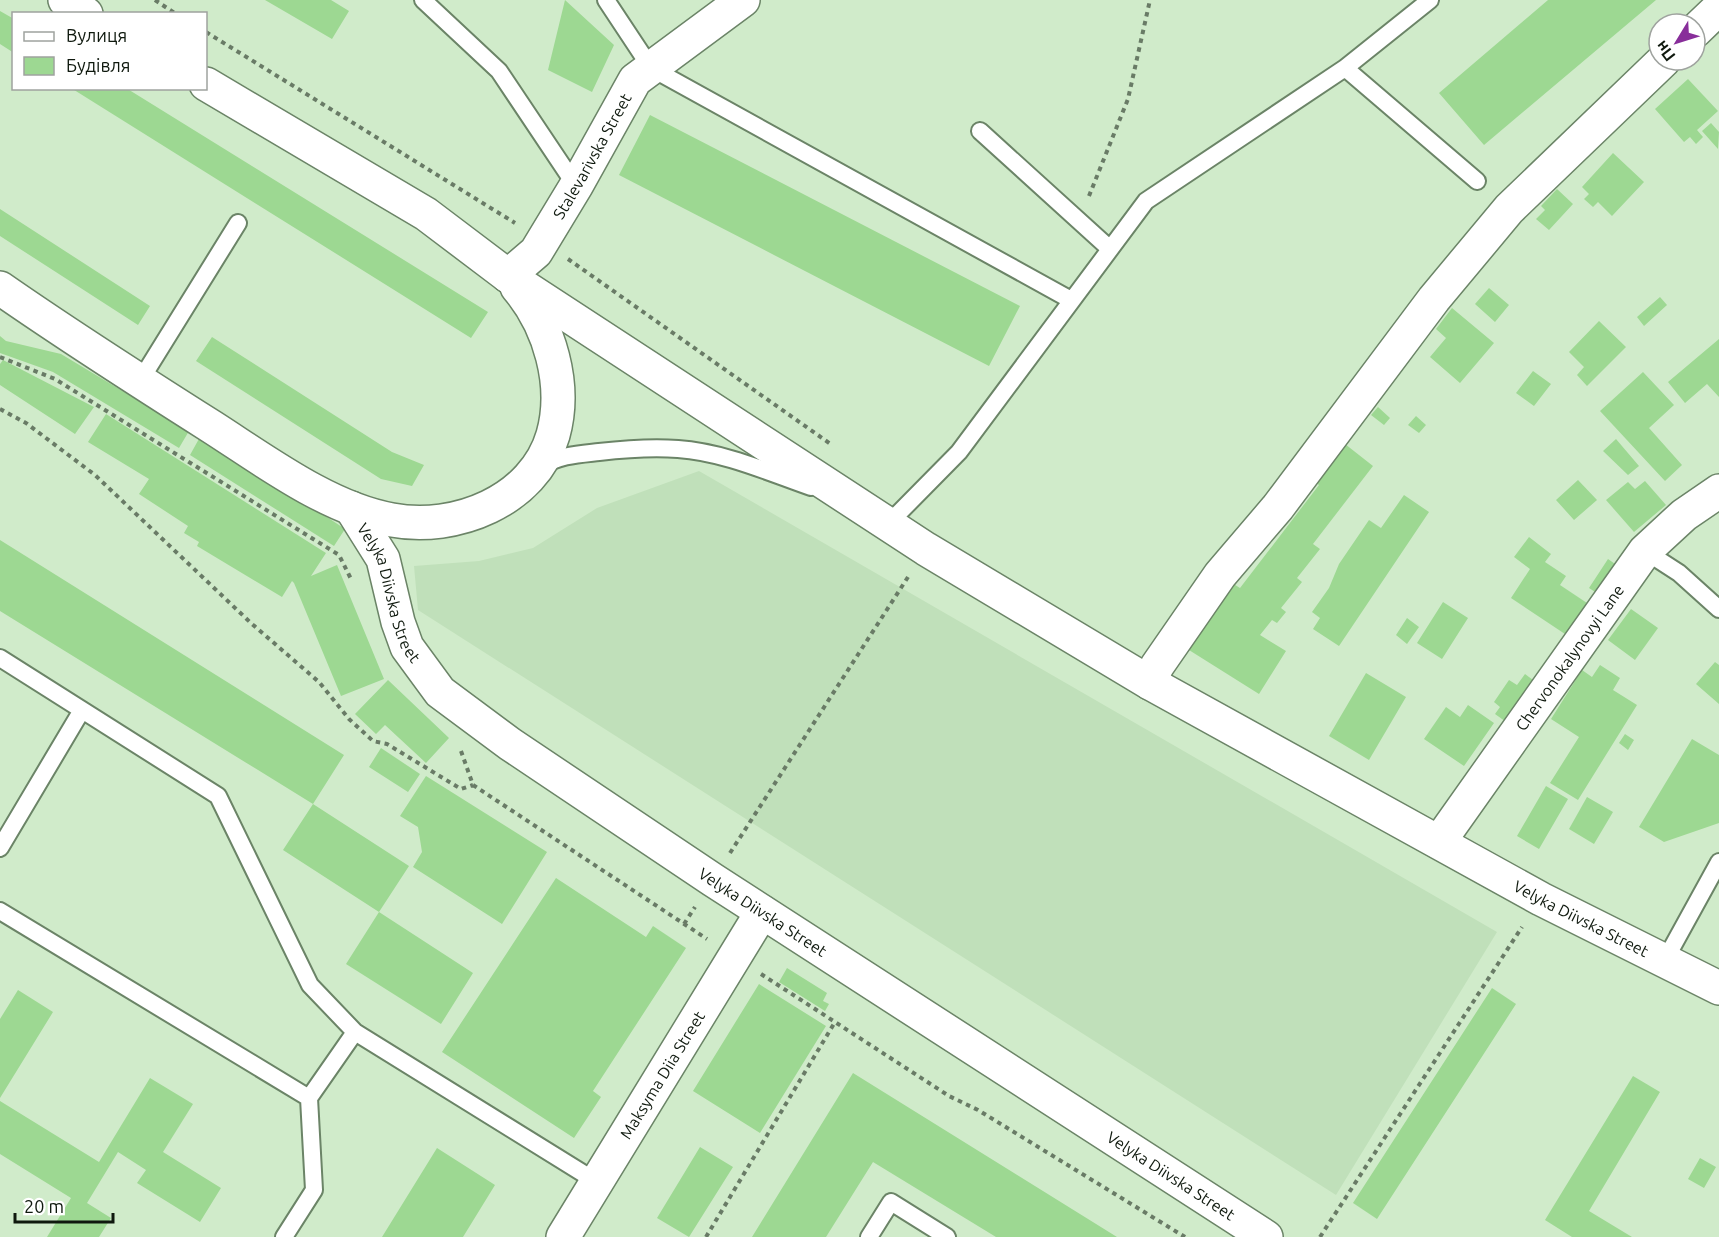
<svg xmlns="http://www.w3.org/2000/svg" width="1719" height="1237" font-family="Ubuntu,sans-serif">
	<rect width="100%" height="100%" fill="#d0ebca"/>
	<path fill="#c0e0ba" d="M699 471 1497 932 1336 1195 418 610 414 566 479 561 533 548 597 508Z"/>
	<path fill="#9dd892" d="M265 0H331L349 11 332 39Z
		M565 0 614 45 592 92 548 70Z
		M1548 0H1656L1484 145 1439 93Z
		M0 11 14 19V53L0 44Z
		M1688 79 1718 111 1697 130 1703 137 1696 144 1690 137 1684 142 1655 109Z
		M71 88H126L488 312 471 338Z
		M650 115 1020 306 989 366 619 175Z
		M1711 123 1719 132 1718 149 1702 131Z
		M1613 153 1644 182 1612 216 1598 202 1593 207 1584 199 1589 194 1582 187Z
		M1557 189 1573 204 1549 230 1536 219 1545 210 1541 206Z
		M0 209 150 306 138 325 0 236Z
		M1489 288 1509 305 1495 322 1475 304Z
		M1660 297 1667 305 1644 326 1637 317Z
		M1452 308 1494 343 1460 383 1430 357 1446 338 1436 329Z
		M1599 321 1626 347 1587 386 1577 375 1584 367 1569 352Z
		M0 336 6 341 61 354 189 431 179 448 53 372 0 353Z
		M212 337 392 452 424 465 412 486 381 479 196 361Z
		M1719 339V397L1707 384 1685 403 1668 382Z
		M3 360 94 407 75 434 0 385V364Z
		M1533 371 1551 384 1534 406 1516 393Z
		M1643 372 1674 405 1649 428 1682 465 1665 481 1600 411Z
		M1378 407 1390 418 1384 425 1371 415Z
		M106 414 326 553 311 576 337 565 384 679 341 696 294 583 292 581 282 597 197 546 199 542 184 533 188 526 139 494 149 479 88 442Z
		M1416 416 1426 425 1419 433 1408 425Z
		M200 437 277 484 345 529 334 546 190 455Z
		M1616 439 1639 466 1628 475 1603 451Z
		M1345 444 1373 466 1313 544 1320 549 1297 578 1302 582 1281 608 1286 612 1277 623 1272 620 1260 635 1286 651 1259 694 1181 645 1224 578 1240 588 1319 485 1316 483Z
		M1578 480 1597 500 1574 520 1556 500Z
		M1645 481 1666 505 1634 532 1606 500 1628 482 1635 489Z
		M1404 495 1429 512 1339 646 1313 629 1320 618 1312 612 1329 588 1339 564 1369 520 1381 528Z
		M1529 537 1551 554 1545 562 1566 576 1560 585 1590 605 1568 636 1511 598 1530 569 1514 557Z
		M0 540 344 755 313 804 0 611Z
		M1608 559 1618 566 1600 595 1589 588Z
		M1443 602 1468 618 1442 659 1417 643Z
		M1631 609 1658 628 1635 660 1608 640Z
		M1407 618 1419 627 1407 644 1396 635Z
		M1715 662 1719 665V704L1696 684Z
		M1600 665 1620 678 1613 690 1637 705 1578 800 1550 783 1579 737 1551 719 1582 670 1592 677Z
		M1366 673 1406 697 1369 760 1329 736Z
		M1525 674 1537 683 1509 724 1495 714 1500 707 1494 702 1509 680 1517 685Z
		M388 680 449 738 426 763 385 725 376 734 355 714Z
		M1468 705 1494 723 1464 766 1424 739 1446 707 1460 717Z
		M1625 734 1634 740 1628 750 1619 743Z
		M1692 739 1719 755V823L1664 842 1639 827Z
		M381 748 420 774 408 792 369 767Z
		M426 776 547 852 502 924 413 867 422 852 418 827 400 816Z
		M1546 786 1568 799 1539 849 1517 836Z
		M1587 797 1613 812 1594 844 1569 829Z
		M313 804 409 866 379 912 283 850Z
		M556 878 646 937 653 926 686 948 593 1091 601 1097 574 1138 442 1052Z
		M379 912 473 973 441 1024 346 964Z
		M787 968 827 993 823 1001 829 1004 825 1011 779 982Z
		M759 984 826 1026 760 1133 693 1091Z
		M1492 988 1516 1004 1377 1219 1353 1203Z
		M18 990 53 1012 0 1098V1019Z
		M853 1073 1117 1237H996L873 1162 826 1237H752Z
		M1633 1076 1660 1092 1589 1211 1632 1237H1572L1545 1220Z
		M150 1078 193 1104 163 1152 221 1188 200 1222 137 1183 146 1170 118 1152 87 1203 111 1218 99 1237H47L71 1198 0 1154V1101L99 1162Z
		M700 1147 733 1167 689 1237 657 1218Z
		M437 1148 495 1185 463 1237H382Z
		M1700 1158 1716 1167 1704 1188 1688 1179Z"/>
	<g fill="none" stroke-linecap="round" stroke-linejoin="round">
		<defs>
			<path id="service" d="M423 0 499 71 576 186
				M606 0 651 68 1071 300
				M1345 68 1430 0
				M980 131 1110 249
				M140 381 238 223
				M542 467C557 455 581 454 599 452 625 449 652 447 678 449 723 452 768 472 811 487
				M888 524 959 452 1146 201 1345 68 1477 181
				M1645 551 1679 573 1719 609
				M0 658 218 796 310 985 355 1032 597 1182
				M0 848 82 710
				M0 911 309 1098 314 1190 284 1237
				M1664 962 1719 862
				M309 1098 355 1032
				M869 1237 891 1202 947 1237"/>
			<g id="minor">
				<path d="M1695 31 1719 8"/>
				<path id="s1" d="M508 276 536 252 576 186 635 80 743 0"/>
				<path d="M1150 683 1157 666 1220 575 1278 507 1434 299 1509 209 1664 60"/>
				<path id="s2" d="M1439 842 1645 551 1684 515 1719 491"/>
				<path id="s3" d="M563 1237 762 912"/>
			</g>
			<g id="secondary">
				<path d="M65 0 86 14"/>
				<path id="s4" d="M206 84 426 214 508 276 926 549 1023 607 1150 683 1541 899 1719 988"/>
				<path d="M0 288C69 336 141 382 212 427 265 461 329 509 392 520 455 532 534 501 553 435 567 385 550 326 517 287"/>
				<path id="s5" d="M351 508 383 559 398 622 407 647 440 692 510 744 713 880 1266 1237"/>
			</g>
		</defs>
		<use href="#service" stroke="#6b8467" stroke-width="20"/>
		<use href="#minor" stroke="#6b8467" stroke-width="36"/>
		<use href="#secondary" stroke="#6b8467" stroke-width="36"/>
		<path stroke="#697b66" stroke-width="4" stroke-dasharray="4.5 4.5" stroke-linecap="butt" d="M155 0 176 14
			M206 32 515 223
			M1089 196 1128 99 1150 0
			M568 259 832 445
			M0 357 55 379 339 555 352 581
			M0 409 26 423 95 475 252 624 319 682 349 719 373 741 387 744 461 789 473 785
			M461 751 473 785 707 939
			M730 853 908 577
			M684 924 695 907
			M761 974 949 1096 978 1110 1185 1237
			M706 1237 835 1022
			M1320 1237 1522 927"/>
		<use href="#service" stroke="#fff" stroke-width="16"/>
		<use href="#minor" stroke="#fff" stroke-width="33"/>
		<use href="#secondary" stroke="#fff" stroke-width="33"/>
	</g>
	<g text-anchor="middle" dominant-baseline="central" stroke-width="4.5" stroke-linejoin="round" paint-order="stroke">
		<g font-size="16" fill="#0f190e" stroke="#fff">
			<text stroke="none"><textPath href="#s1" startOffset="148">Stalevarivska Street</textPath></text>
			<text stroke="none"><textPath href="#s5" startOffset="94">Velyka Diivska Street</textPath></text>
			<text stroke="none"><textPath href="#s2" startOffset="226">Chervonokalynovyi Lane</textPath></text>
			<text stroke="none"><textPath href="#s5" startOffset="598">Velyka Diivska Street</textPath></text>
			<text stroke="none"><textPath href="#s4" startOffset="1610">Velyka Diivska Street</textPath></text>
			<text stroke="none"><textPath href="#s3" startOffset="190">Maksyma Diia Street</textPath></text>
			<text stroke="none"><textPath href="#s5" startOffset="1084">Velyka Diivska Street</textPath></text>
		</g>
	</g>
	<rect x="12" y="12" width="195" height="78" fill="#ffffff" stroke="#9fa39f" stroke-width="1.5"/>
	<rect x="24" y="32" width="30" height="9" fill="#ffffff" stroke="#9fa39f" stroke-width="1.5"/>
	<text x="66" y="42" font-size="18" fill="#0f190e">Вулиця</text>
	<rect x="24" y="57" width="30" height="18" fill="#9dd892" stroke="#9fa39f" stroke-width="1.5"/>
	<text x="66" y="72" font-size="18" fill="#0f190e">Будівля</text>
	<g transform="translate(1677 42) rotate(232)"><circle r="28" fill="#ffffff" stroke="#9fa39f" stroke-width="1.5"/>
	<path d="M0-4.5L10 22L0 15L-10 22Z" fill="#882e9a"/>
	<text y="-9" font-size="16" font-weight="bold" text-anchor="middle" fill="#0f190e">Пн</text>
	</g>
	<path d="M15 1213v9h98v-9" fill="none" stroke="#0f190e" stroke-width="3"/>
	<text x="24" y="1213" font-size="18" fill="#0f190e" stroke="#ffffff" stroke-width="4.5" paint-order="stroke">20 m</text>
</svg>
